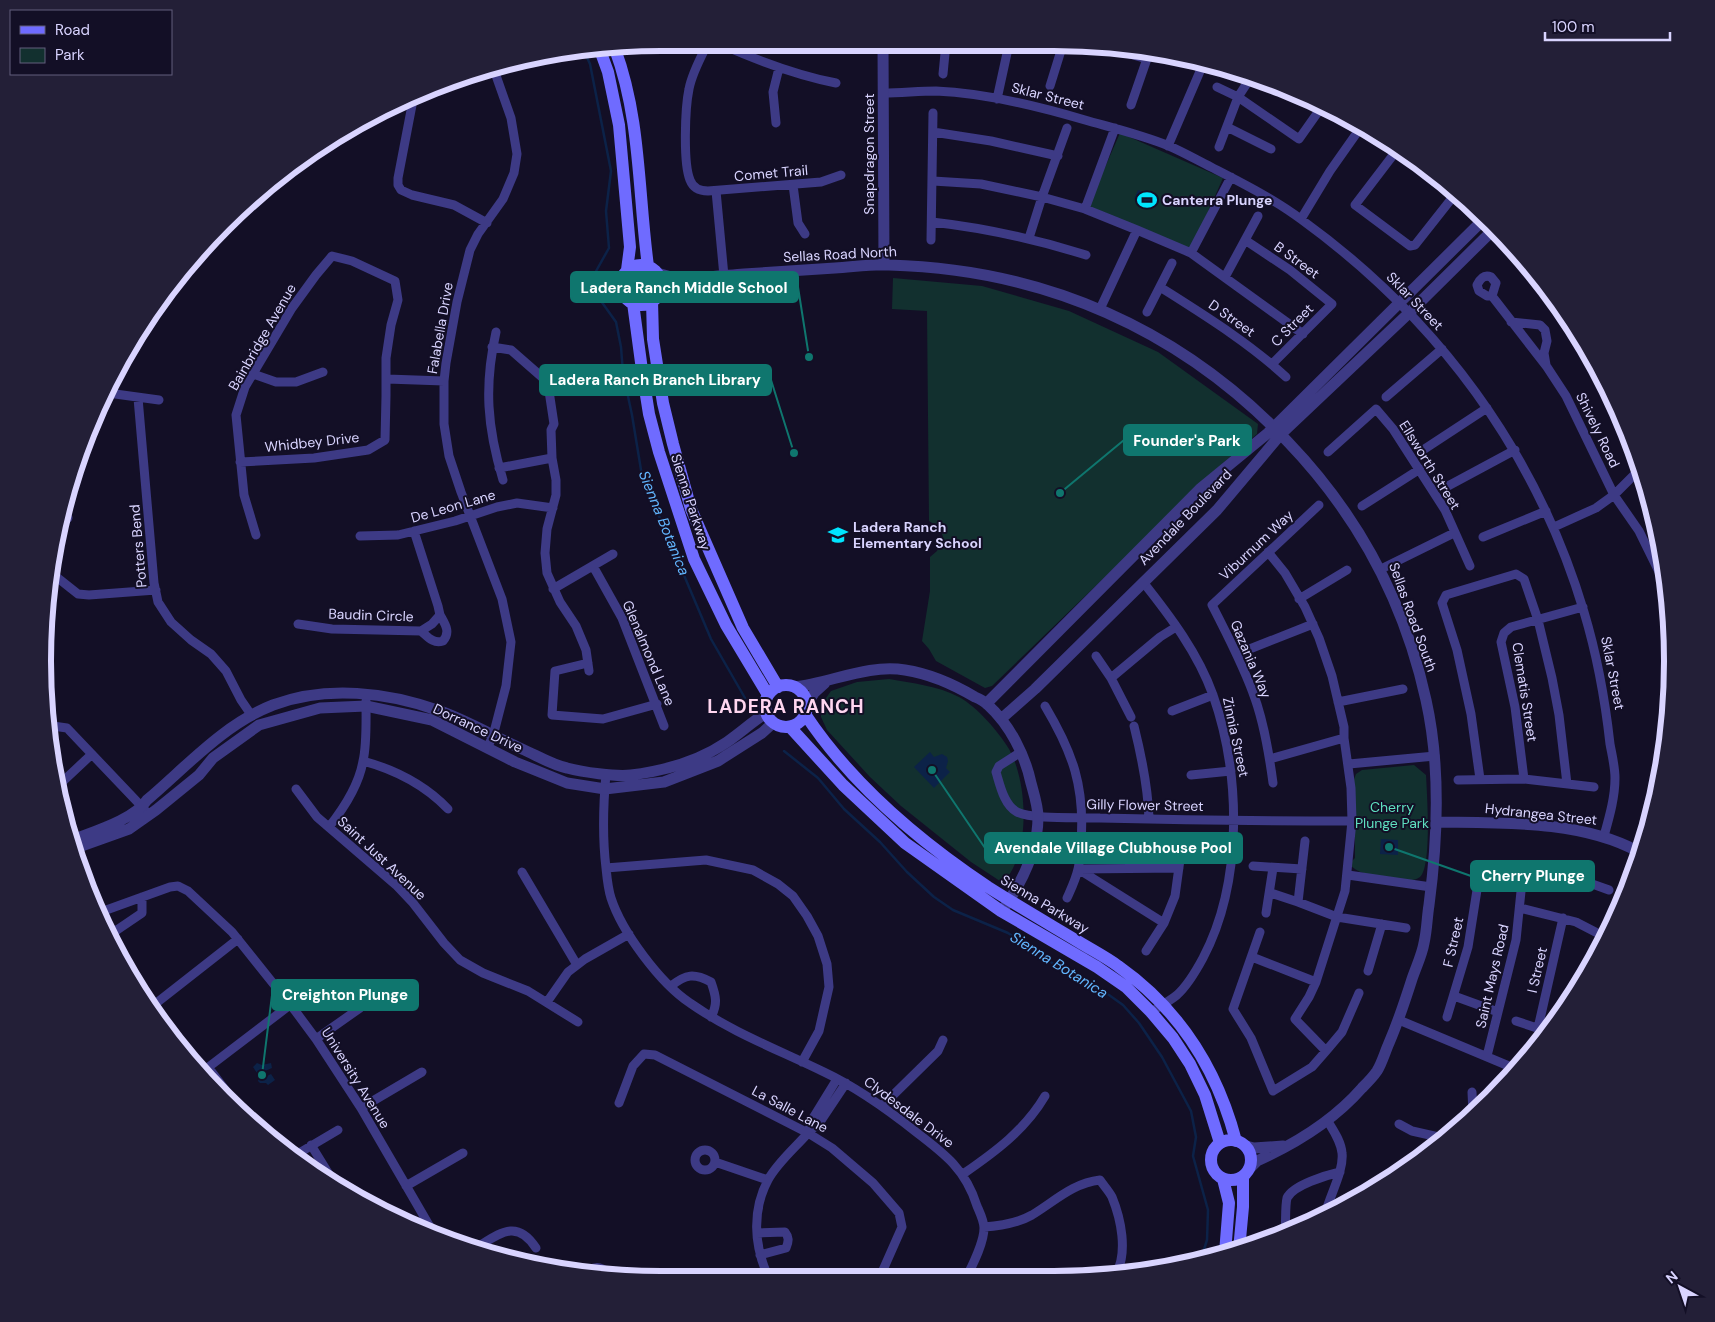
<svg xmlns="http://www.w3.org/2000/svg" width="1715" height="1322" font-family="'DM Sans',sans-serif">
	<rect width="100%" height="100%" fill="#130f26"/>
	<path fill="#12302f" d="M1120 133 1223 178 1191 250 1088 206Z
		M893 278 982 286 1069 311 1158 352 1258 424 1257 434 1221 465 992 686 985 688 936 661 929 649 922 641 930 591V557L937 551 943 537 940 528 929 521 927 311 892 309Z
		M889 679C912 683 938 686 959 697 977 707 998 731 1009 749 1028 783 1031 853 1003 883L971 862 901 806 870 777 827 730 821 717V705L831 691 857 682Z
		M1414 765 1426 775C1427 793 1432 867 1420 877 1412 883 1400 879 1390 877 1376 875 1362 876 1351 866L1352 861 1355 858V807L1353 782 1356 774 1362 770Z"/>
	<path fill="#0c2248" d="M1138 190 1144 192 1145 190 1158 198 1154 207 1150 206 1146 209 1140 208 1138 201 1134 199Z
		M930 752 934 757 942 754 947 757 948 761 946 768 950 772 934 788 914 767Z
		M1381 839 1398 840V855L1380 854Z
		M257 1063 262 1065 271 1063 272 1068 265 1071V1074L267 1076 271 1074 275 1080 268 1085 266 1083H260L258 1081 259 1076 253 1067Z"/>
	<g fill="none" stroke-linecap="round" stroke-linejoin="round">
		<path stroke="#0c2248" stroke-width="2.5" d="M585 53 590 64 611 171 606 211 609 248 595 273 591 287 616 322 621 347 623 373 632 415 642 476 711 639 745 698
			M784 751 818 778 844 809 880 842 907 872 934 897 953 910 1008 933 1067 973 1109 995 1123 1005 1139 1023 1162 1057 1191 1111 1196 1137 1193 1156 1208 1210 1207 1240 1201 1259"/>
		<path stroke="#3d3a85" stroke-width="9" d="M708 43C701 57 692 73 689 89 685 108 683 163 690 180 693 188 700 191 708 191L821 182 841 175
			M718 43C756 60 795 75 836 83
			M981 43 1008 49
			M1095 44 1147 59
			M943 74 946 43
			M1050 86 1063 44
			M1217 87 1238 97 1299 139 1323 105
			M884 93C901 93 919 91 936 91 986 93 1038 106 1085 120 1113 128 1142 135 1169 146 1183 152 1197 160 1211 167 1242 183 1274 199 1302 220 1437 318 1536 451 1584 612 1597 655 1605 699 1610 744 1612 755 1615 767 1615 778 1615 798 1609 818 1604 836
			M997 99 1009 44
			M413 100 398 178V185L401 190 412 195 454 205 487 223
			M1131 105 1149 53
			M776 123 773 92 779 68
			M1227 127 1271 149
			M933 132 991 141 1058 156
			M1168 146 1204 62
			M1219 147 1238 97 1251 77
			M1397 150 1355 205 1410 246 1415 245 1456 193
			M933 181 981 184 1042 197 1085 209 1137 230 1191 253 1303 334
			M793 185 798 223 805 234
			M716 191 724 276
			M1085 209 1115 128
			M1301 219 1330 171 1361 127
			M932 222C985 228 1035 239 1086 255
			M1029 238 1042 197 1067 128
			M931 240 933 113
			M1245 240 1290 270 1332 304 1272 364
			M1191 253 1231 177
			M1225 277 1258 216
			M1160 287C1204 315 1248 342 1286 377
			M1492 296 1496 283 1491 277C1484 274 1480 279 1477 285L1479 291 1487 296H1492L1547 367 1566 396 1614 495 1639 531 1665 584
			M1100 309 1137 230
			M1147 312 1172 263
			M1511 322 1540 325 1545 330 1547 341 1544 353 1546 365
			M496 332C484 386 487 427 503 480
			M492 347 511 350 543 378 549 391 554 424 551 430 552 458 556 480V495L547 529 545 553 547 573 560 602 576 626 586 650 589 671
			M253 374 276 382H296L323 372
			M387 379 444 381
			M108 393 159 400
			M1386 397 1442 349
			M138 398 154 583 158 602 171 622 191 640 211 654 226 671 241 700 252 716
			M1423 450 1487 408
			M1328 452 1376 409 1393 429 1445 510 1470 566
			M240 462 314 458 368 450 385 440 386 396V358L391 325 398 300 395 281 352 261 332 256 316 275 292 308 245 387 236 415 244 495 256 535
			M499 468 552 458
			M1448 486 1515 450
			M1362 506 1420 469
			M61 524 68 518
			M1554 527 1596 508 1614 495 1639 470
			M360 536 398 535 455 521 497 507 517 503 553 508
			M1483 537 1546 511
			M1268 552 1285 573 1305 607 1319 638 1332 676 1344 727V738L1351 788 1352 821 1345 891 1316 982 1309 997 1295 1019 1326 1051
			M593 566 622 618 664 726
			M1381 569 1454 533
			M54 575 78 594 89 595 156 590
			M1143 582C1170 616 1198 653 1213 695 1241 775 1243 882 1203 958 1196 971 1188 985 1177 995 1171 1000 1164 1004 1157 1008
			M553 589 613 554
			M1299 599 1347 570
			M298 624 332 629 421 631 432 624 440 615 438 606 414 531
			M421 631C428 637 433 644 443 641 451 632 445 624 440 615
			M1237 654 1313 624
			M1096 656 1111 678 1131 717
			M588 663 555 671 552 715 603 719 657 704
			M1111 678 1160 637 1176 627
			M1338 702 1403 689
			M1045 706C1073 753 1085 787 1081 842 1080 851 1080 861 1078 869 1076 879 1071 889 1067 898
			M1172 711 1213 695
			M1134 726C1142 758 1148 787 1149 819
			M51 727 53 726 67 728 145 810
			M487 748 493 736 506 686 511 642 502 599 461 492 449 456 444 424V381L446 363 457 302 470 250 478 234 503 199 514 173 517 154 511 118 493 67
			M1021 752 999 766 996 772C1000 785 1004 805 1017 812 1032 820 1081 817 1100 818 1184 820 1268 821 1352 821
			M1270 759 1344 738
			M363 761C396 770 424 784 448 809
			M1349 764 1435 756
			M606 774C603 807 602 835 606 868 607 878 608 889 611 898 622 932 660 983 690 1003 731 1032 779 1050 824 1072 858 1088 887 1109 916 1132 945 1154 966 1170 977 1206 980 1213 984 1221 984 1228 984 1242 974 1262 968 1274
			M1191 775 1231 771
			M1480 779 1471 714 1457 650 1442 603 1446 595 1516 574 1524 579 1538 620 1552 678 1559 715 1567 784
			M1524 779 1515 707 1501 642 1504 633 1511 627 1583 607
			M1458 780 1524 779 1594 787
			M1273 783C1269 753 1264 721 1253 693 1242 663 1227 634 1212 605L1319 505
			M59 785 92 754
			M296 789 317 817 396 885 413 903 444 943 460 960 483 973 528 991 578 1022
			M63 813 65 817
			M329 827C344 808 359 785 363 761 367 744 366 719 366 701
			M1253 866 1302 869
			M606 868 706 860 753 870 778 884 793 896 807 916 818 936 827 964 829 987 819 1031 802 1062
			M1078 869 1164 923
			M1079 869 1179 868
			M522 872 577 965
			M1348 875 1431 887
			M1271 893 1298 902 1337 917 1406 928
			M1298 902 1305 841
			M1520 908 1576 922 1605 937
			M98 913 170 887 178 886 188 891 232 932 296 1012 316 1039 361 1108 433 1232
			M98 913 114 932 142 913V897
			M1266 913 1273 868
			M1260 932 1233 1009 1251 1038 1273 1091 1312 1067 1326 1051 1342 1032 1359 993
			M1146 951 1164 923 1175 896 1183 838
			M1252 957 1316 982
			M1368 971 1382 924
			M671 986C686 974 694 973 711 982 716 996 718 1004 711 1017
			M1454 996 1498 1012
			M547 1002 568 972 585 959 629 934
			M150 1008 238 939
			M1447 1017 1468 947 1480 871C1526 872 1567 873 1609 890
			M1399 1020 1516 1069
			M1516 1021 1546 1031
			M1538 1028 1563 918
			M316 1039 360 1008
			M1487 1056 1516 940 1523 872
			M208 1067 244 1115
			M202 1072 290 1005
			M837 1079 813 1118 808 1133 820 1122 846 1083
			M1472 1092 1473 1114
			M619 1103 633 1066 644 1054 655 1055 808 1133 832 1148 873 1183 899 1213 902 1227 883 1270
			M882 1106 938 1051 943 1040
			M361 1108 422 1072
			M1399 1124 1412 1131 1443 1138
			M311 1145 335 1184
			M695 1160a10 10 0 1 1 20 0a10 10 0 1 1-20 0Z
			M294 1156 338 1130
			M715 1162 768 1180
			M963 1174C995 1152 1025 1130 1045 1096
			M406 1186 463 1153
			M376 1204 378 1203
			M1326 1211C1331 1193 1344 1170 1342 1153 1341 1141 1333 1130 1327 1120
			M984 1227C1001 1226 1018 1223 1032 1215 1055 1201 1073 1183 1100 1180 1104 1186 1109 1191 1112 1197 1121 1219 1128 1252 1116 1274
			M1285 1231C1286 1223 1285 1206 1287 1198 1293 1185 1327 1175 1340 1172
			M757 1233 785 1232C789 1237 789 1241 786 1248L760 1255
			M474 1249C498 1235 516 1217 536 1248
			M583 1274C593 1266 600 1265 609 1274
			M767 1274C754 1244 752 1210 768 1180 777 1163 795 1148 808 1133"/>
		<path stroke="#3d3a85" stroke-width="11" d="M883 43 884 265
			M657 273 685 281
			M657 296C665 290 674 285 684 282 702 276 725 276 744 274 775 272 805 270 835 268 853 267 871 264 889 265 1044 269 1181 329 1288 442 1359 516 1404 600 1426 700 1441 767 1438 837 1429 905 1427 917 1427 930 1424 943 1422 955 1416 967 1412 979 1405 1001 1398 1022 1389 1043 1385 1052 1382 1063 1377 1071 1373 1077 1367 1083 1362 1088 1334 1120 1295 1144 1257 1161L1250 1168
			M794 687C831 683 867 664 905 670 931 674 953 684 975 697 980 699 985 702 988 705 1010 725 1025 755 1031 783 1034 794 1038 806 1038 817 1038 849 1022 882 1004 908
			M987 703 1201 488 1268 433 1485 218
			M807 704 814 693 825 683
			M1001 719 1035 689 1217 510 1281 434 1409 313 1495 228
			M1437 822C1502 823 1581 820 1639 852
			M70 841C92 832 134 820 147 800 186 767 224 724 273 705 326 685 388 692 440 711 468 721 495 737 522 749 536 755 552 765 567 768 582 772 616 777 631 775 664 771 699 761 727 742 740 733 752 722 766 713
			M73 849 129 829 156 810 199 775 213 758 259 725 320 708 366 706 432 720 515 762 567 783 605 789 664 782 718 761 762 733 773 723
			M1246 1146 1254 1148 1283 1146"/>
		<path stroke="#6f6bff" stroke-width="12" d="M615 49C641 119 638 193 648 266
			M600 50 608 72 619 125 630 247 627 270
			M621 285a20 20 0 1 1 40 0a20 20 0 1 1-40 0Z
			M652 301 653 339 663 403 673 444 691 509 743 628 778 687
			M633 303 642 370 649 414 659 452 694 559 726 625 768 695
			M765 706a21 21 0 1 1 42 0a21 21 0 1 1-42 0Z
			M805 714C852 785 919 841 988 887 1018 906 1049 924 1079 942 1092 950 1106 957 1118 966 1179 1009 1217 1069 1236 1141
			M790 727 843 785 905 843 1001 911 1097 967 1126 987 1151 1012 1173 1038 1190 1064 1205 1095 1220 1143
			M1211 1160a20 20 0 1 1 40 0a20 20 0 1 1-40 0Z
			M1223 1179 1229 1203 1225 1253
			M1239 1250 1243 1207V1177"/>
	</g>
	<defs>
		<symbol id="stadium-bare" viewBox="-9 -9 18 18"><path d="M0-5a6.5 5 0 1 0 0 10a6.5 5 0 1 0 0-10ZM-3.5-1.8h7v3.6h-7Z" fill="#00e5ff" stroke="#130f26" stroke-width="2.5" paint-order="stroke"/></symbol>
		<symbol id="school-bare" viewBox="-9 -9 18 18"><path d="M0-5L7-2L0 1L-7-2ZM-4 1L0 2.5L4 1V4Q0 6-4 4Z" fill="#00e5ff" stroke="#130f26" stroke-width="2.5" paint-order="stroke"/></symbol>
	</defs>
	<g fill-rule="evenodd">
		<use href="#stadium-bare" x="1133" y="186" width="28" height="28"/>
		<use href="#school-bare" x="824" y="521" width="28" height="28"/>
	</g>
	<g text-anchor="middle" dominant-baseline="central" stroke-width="4" stroke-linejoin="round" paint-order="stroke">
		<g font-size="14" fill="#d9d4ff" stroke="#130f26">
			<text transform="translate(1048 96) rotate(14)">Sklar Street</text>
			<text transform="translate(869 154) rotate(-90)">Snapdragon Street</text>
			<text transform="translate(771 173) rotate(-5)">Comet Trail</text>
			<text transform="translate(840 254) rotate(-3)">Sellas Road North</text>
			<text transform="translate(1297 260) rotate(36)">B Street</text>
			<text transform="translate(1415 301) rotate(46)">Sklar Street</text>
			<text transform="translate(1232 318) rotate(35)">D Street</text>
			<text transform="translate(1292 325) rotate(-45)">C Street</text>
			<text transform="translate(440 328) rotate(-80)">Falabella Drive</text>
			<text transform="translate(262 337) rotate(-60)">Bainbridge Avenue</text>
			<text transform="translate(1598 430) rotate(64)">Shively Road</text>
			<text transform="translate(312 442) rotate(-6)">Whidbey Drive</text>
			<text transform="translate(1430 465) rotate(58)">Ellsworth Street</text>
			<text transform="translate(691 502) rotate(72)">Sienna Parkway</text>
			<text transform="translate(453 506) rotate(-16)">De Leon Lane</text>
			<text transform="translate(1185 517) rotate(-46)">Avendale Boulevard</text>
			<text transform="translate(1256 545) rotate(-43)">Viburnum Way</text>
			<text transform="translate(138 546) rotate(-95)">Potters Bend</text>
			<text transform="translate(371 615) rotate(2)">Baudin Circle</text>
			<text transform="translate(1413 617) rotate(70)">Sellas Road South</text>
			<text transform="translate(649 653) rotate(67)">Glenalmond Lane</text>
			<text transform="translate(1251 659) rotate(67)">Gazania Way</text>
			<text transform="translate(1613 673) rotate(79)">Sklar Street</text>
			<text transform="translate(1525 692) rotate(81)">Clematis Street</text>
			<text transform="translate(478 728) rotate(25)">Dorrance Drive</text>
			<text transform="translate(1236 737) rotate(78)">Zinnia Street</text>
			<text transform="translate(1145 805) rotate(1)">Gilly Flower Street</text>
			<text transform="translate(1541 814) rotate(6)">Hydrangea Street</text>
			<text transform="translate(382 858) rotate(43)">Saint Just Avenue</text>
			<text transform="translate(1045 904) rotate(31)">Sienna Parkway</text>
			<text transform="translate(1453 942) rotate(-77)">F Street</text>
			<text transform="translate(1537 970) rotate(-77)">I Street</text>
			<text transform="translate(1492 976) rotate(-77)">Saint Mays Road</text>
			<text transform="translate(356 1078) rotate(58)">University Avenue</text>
			<text transform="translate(790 1109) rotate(28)">La Salle Lane</text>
			<text transform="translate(909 1112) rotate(37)">Clydesdale Drive</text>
		</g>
		<g font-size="14" font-weight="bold" fill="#d9d4ff" stroke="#130f26" text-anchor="start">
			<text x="1162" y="200">Canterra Plunge</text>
			<text x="853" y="527">Ladera Ranch<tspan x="853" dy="16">Elementary School</tspan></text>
		</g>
		<g font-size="14" fill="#5fe0c0" stroke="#130f26">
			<text x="1392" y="807">Cherry<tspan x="1392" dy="16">Plunge Park</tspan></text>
		</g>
		<g font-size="15" font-style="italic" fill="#62b6ff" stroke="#130f26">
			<text transform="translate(664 523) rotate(68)">Sienna Botanica</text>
			<text transform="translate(1059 965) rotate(32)">Sienna Botanica</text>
		</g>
		<g font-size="19" font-weight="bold" letter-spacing="1" fill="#ffd6f0" stroke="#130f26">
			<text x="786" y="706">LADERA RANCH</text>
		</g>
	</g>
	<path d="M0 0H1715V1322H0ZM661 51H1054A610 610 0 0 1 1664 661V661A610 610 0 0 1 1054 1271H661A610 610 0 0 1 51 661V661A610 610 0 0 1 661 51Z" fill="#231f37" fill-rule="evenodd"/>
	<path fill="none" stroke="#d9d4ff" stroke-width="6" d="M661 51H1054A610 610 0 0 1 1664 661V661A610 610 0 0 1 1054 1271H661A610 610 0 0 1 51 661V661A610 610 0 0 1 661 51Z"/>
	<path fill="none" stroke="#0f766e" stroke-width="2" d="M809 357L798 287M794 453L771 380M1060 493L1124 440M932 770L985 848M1389 847L1471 876M262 1075L272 995"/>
	<g fill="#0f766e" stroke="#130f26" stroke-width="2">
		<circle cx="809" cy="357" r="5"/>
		<circle cx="794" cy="453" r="5"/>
		<circle cx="1060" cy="493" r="5"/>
		<circle cx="932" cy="770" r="5"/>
		<circle cx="1389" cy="847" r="5"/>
		<circle cx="262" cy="1075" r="5"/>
	</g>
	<g fill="#0f766e" stroke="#0f766e" stroke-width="2">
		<rect x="571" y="272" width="227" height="30" rx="5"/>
		<rect x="540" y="365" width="231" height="30" rx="5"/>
		<rect x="1124" y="425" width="127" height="30" rx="5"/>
		<rect x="985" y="833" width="257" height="30" rx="5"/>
		<rect x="1471" y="861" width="123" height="30" rx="5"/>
		<rect x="272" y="980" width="146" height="30" rx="5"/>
	</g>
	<g font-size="15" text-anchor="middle" font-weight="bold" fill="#fff">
		<text x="684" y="293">Ladera Ranch Middle School</text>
		<text x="655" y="385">Ladera Ranch Branch Library</text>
		<text x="1187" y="446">Founder's Park</text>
		<text x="1113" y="853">Avendale Village Clubhouse Pool</text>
		<text x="1533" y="881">Cherry Plunge</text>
		<text x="345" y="1000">Creighton Plunge</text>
	</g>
	<rect x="10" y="10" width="162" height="65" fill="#130f26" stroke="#625e7d"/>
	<rect x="20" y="26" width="25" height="8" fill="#6f6bff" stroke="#625e7d"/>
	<text x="55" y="35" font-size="15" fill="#d9d4ff">Road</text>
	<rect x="20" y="48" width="25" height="15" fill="#12302f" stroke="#625e7d"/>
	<text x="55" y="60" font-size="15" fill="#d9d4ff">Park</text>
	<g transform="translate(1680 1287) rotate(320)" stroke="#130f26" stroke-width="4" paint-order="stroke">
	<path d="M0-4L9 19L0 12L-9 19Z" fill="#d9d4ff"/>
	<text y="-8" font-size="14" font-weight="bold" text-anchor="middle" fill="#d9d4ff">N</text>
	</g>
	<path d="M1545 32v8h125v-8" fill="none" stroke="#d9d4ff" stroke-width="2.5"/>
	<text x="1552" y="32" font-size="15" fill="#d9d4ff" stroke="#130f26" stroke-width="4" paint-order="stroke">100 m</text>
</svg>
